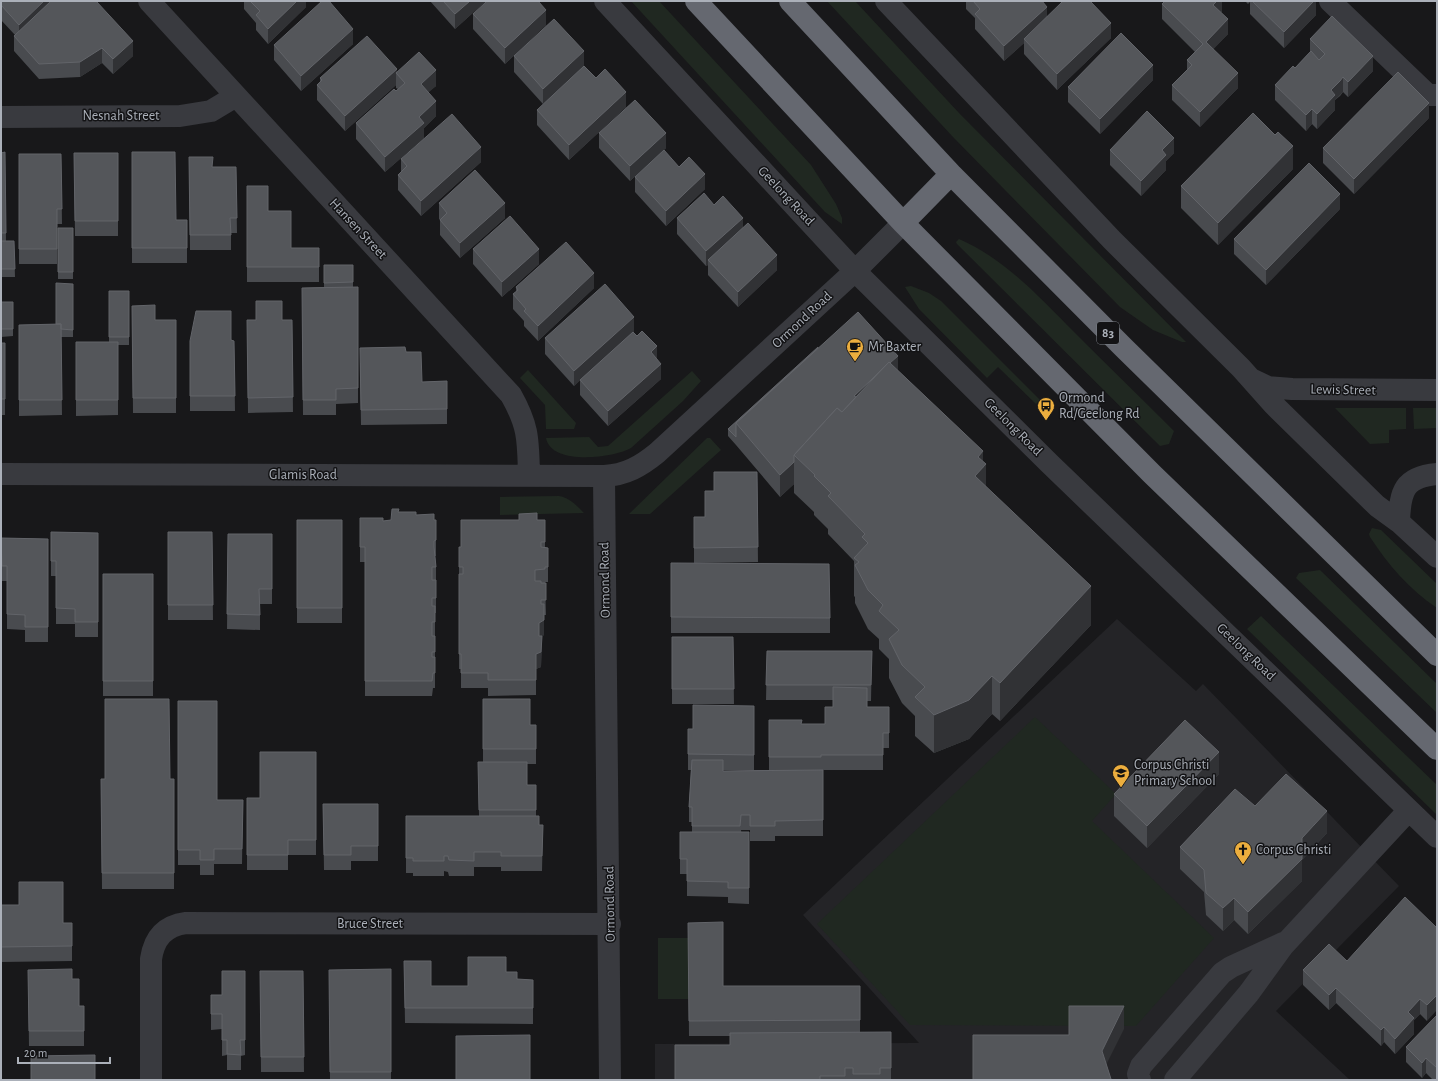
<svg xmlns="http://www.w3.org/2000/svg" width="1438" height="1081" font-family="'Alegreya Sans',sans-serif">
	<rect width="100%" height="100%" fill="#18181a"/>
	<path fill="#242427" d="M1117 619 1196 691 1203 684 1399 886 1276 1011 1350 1080H655V1044L919 1043 803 915Z"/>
	<path fill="#202821" d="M631 1H659L811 165 836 204 842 218V224L825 212Z
		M827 1H855L959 113 1186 342H1182L1153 330 1120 307 953 137Z
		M959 239C1004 258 1040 298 1074 332 1107 365 1141 398 1174 431L1169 444 1160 446 957 244 956 242Z
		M911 286 929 293 941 301 1040 400 1036 404 998 367 987 378 919 309 905 287Z
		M528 370 576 423 574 429H546L545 405 520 378Z
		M692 371 701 381 683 401 631 448C614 458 551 466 546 438L589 437 598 447 608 446Z
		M1335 408H1406V429L1389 430V443L1370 444Z
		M1413 408H1437V428L1414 429Z
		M707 438H710L721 450 650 514H629Z
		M559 496C570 498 576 505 584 513L500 515V497Z
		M1372 528 1381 530 1437 584V608C1409 589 1389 566 1370 537L1369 534Z
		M1320 570 1437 684V713L1296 578 1299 573Z
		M1261 616 1437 785V815L1247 629Z
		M1035 717 1116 794 1092 821 1214 938 1136 1026 910 1025 817 924Z
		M658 938H688L689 999H658Z"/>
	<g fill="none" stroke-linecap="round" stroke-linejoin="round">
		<path stroke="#393a3f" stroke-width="22" d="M149 1 511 395C529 427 528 440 529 475
			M605 1 855 271 1049 463 1437 837
			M886 1 1112 240 1241 368 1274 405 1377 506 1399 522 1437 557
			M1330 1 1428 95H1437
			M1 117 180 116 211 111 236 96
			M1251 379 1268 387 1292 389 1437 390
			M1 474 604 476
			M1399 522C1400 491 1404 477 1437 474
			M151 1080V959C154 939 164 926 186 923L610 924
			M610 1080 604 476C626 475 641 466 657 453L855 271 903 223
			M1140 1080 1138 1074 1141 1066 1222 973 1231 967 1283 943
			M1175 1080 1249 993 1283 946 1409 810"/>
		<path stroke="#656870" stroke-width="22" d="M696 1 903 223 1152 474 1437 749
			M790 1 951 174 1124 348 1437 655
			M903 223 951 174"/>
	</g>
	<path fill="#494b4f" d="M1 1 133 56 113 74 102 63 80 77 39 79 14 51V36L15 35 1 20Z
		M244 1H306V7L268 44 256 30V23L244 9Z
		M430 1H486L455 29Z
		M966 1H1042L1047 16 1111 38 1057 90 1024 54V43L1004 61 975 29V18L966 9Z
		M1222 1V11L1221 13 1228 34 1213 49 1238 88 1200 127 1172 100V85L1187 70V60L1195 52 1162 19V4Z
		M1245 1H1316V15L1284 48 1250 14V2L1248 4Z
		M473 14 546 25 505 64 473 29Z
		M1310 39 1373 71 1348 97 1343 92 1340 96 1335 100V110L1317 129 1312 124 1306 131 1275 100V85L1295 68 1310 52Z
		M353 44 301 91 274 60V45Z
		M514 56 584 66 543 104 514 72Z
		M397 72 436 86 428 92 436 116 424 128V138L385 172 356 139V123L398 89 396 88V85L345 131 317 100V85L320 82V78Z
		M596 78 626 107 569 160 537 125V110Z
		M1153 80 1100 134 1068 102V87Z
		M1429 118 1354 194 1323 163V148Z
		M599 133 666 148 630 181 599 148Z
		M1110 150 1174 153 1166 161V170L1141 196 1110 165Z
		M5 152 6 241H14L15 277H1V153Z
		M132 152 176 220H187V263H132Z
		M74 153H118V236H75Z
		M19 154H61L62 224H57V264H19Z
		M189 157 213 167H236L237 233H231V250H190Z
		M401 159 481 162 421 216 398 190V175L401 172Z
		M679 167 705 189 666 226 635 192V177Z
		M1293 169 1218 245 1181 208V186Z
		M247 186 268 211 291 248H319V282H247Z
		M439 203 505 218 460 258 440 235V220L439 219Z
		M714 205 743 227 777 270 738 307 708 275V265L706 266 677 234V218Z
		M1340 209 1266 285 1234 254V239Z
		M58 228H73V279H58Z
		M473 249 539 264 502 297 473 264Z
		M324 265H353V287H358V403L336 404V415H303L302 288 324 287Z
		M73 284V337H61L62 415 19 416V325L56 324Z
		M516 287 594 288 538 341 524 326V321L513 309V294L516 292Z
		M109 291H129V345H118V415L76 416V342H109Z
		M1 302H13V336L1 337Z
		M132 306 155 320H176V413H133Z
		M247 320H292L293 412 248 413Z
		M633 332 657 359 661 379 608 426 580 395V380L574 386 545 354V338L634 332Z
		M231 340 234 341 235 411H190V341Z
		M1 343H5V415H1Z
		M818 348 898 371 983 461 986 487 1091 625 1000 721 992 714 969 739 934 753 915 736V716L902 703 889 678V659L879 649V639L868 629 855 603V597L854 596V561L828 534V529L814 515V512L794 493V484L780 497 736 445 728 436V429Z
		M406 352 422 382 447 381V424L361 425 360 363Z
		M757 472 758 562 694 563V517H705L714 491Z
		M398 512 416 515 434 520H436V556H435L436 567V613H435V688H433L432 696H365V562H360V518L383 521 391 520Z
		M297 520H342V623H297Z
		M537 520H545V547L548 548V582H545L546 615H544V635L542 636 541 667 536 669V695L488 696V688H461V669H459V547H461Z
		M51 532 98 533V637H75V624H56V576H51Z
		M168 532H212L213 620H168Z
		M228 534H272V604H260V630L227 629Z
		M1 538 48 539V642H25V630L7 629V581H2Z
		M671 563 830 618V633H671Z
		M103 574H153V696H103Z
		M672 637H733L734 704H672Z
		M767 651H872L871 701H867V707H889V748H883V770H821H823V836H775V841H750V830H741L749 888V904L728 903V897L687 896V874H680V832H692V822H689V807L691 770H688V729L754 755V770H723V771L769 770V720L802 724H825L833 707V700H766Z
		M483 699 530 725 536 749V764H527V785H536V816L539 825H543L542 871H501V867H474V876H449L448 872 444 871V876H413V873H406V816H479L478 762H483Z
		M178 701 217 800H243L242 864H214V875H200V865H178Z
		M316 752V855H288V870H247V798H260Z
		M1219 774 1147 848 1114 816V794Z
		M101 779H174V889H102Z
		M323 804H378V861H351V870H324Z
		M1255 806 1327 833 1302 860V881L1248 934 1234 920 1223 931 1206 915 1204 892 1180 869V847Z
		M1 905 63 923H72V961L1 962Z
		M688 923 723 986H860V1032H891V1080H675L730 1045V1036H689Z
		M1437 928 1427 1021 1420 1014 1414 1020V1034L1395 1054 1384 1042 1381 1046 1336 1003 1329 1010 1303 985V970L1347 961Z
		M404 961 431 986H468L506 972 517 979 533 980V1024L405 1023Z
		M391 969V1080H330L329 970Z
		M28 970 72 979 79 1006H84V1046H29Z
		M245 971V1055L241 1056V1070H227V1055L222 1056V1029L211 1030V995H222Z
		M260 971H303L304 1072H261Z
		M1437 1015V1080H1433L1426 1073 1422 1078 1406 1062V1047Z"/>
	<path fill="#313235" d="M44 1H60L19 40V25Z
		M297 1H306V7L268 44V29Z
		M470 1H486L455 29V14Z
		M1217 1H1222V11L1213 20V5Z
		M1314 1H1316V15L1284 48V32Z
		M1047 7V22L1024 39V43L1004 61V46Z
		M546 10V25L505 64V48Z
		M1228 19V34L1206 57V42Z
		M1111 23V38L1057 90V74Z
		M353 29V44L301 91V76Z
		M133 41V56L113 74V59Z
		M102 48V63L80 77V62Z
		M584 51V66L543 104V89Z
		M1373 56V71L1348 97V82Z
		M1153 65V80L1100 134V119Z
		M397 69V74L396 73V85L345 131V116Z
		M436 70V86L421 99V84Z
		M1238 73V88L1200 127V112Z
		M1343 77V92L1335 100V110L1317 129V114L1331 90Z
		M626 92V107L569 160V145Z
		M436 101V116L424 128V138L385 172V157L419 117Z
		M1429 103V118L1354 194V179Z
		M1312 109V124L1306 131V115Z
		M666 133V148L630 181V166Z
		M1174 138V153L1166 161V170L1141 196V181L1162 150Z
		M1293 146V169L1218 245V223Z
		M481 147V162L421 216V201Z
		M705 174V189L666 226V211Z
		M1340 194V209L1266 285V270Z
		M505 203V218L460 258V243Z
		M743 218V233L708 260V265L706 266V251Z
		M539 249V264L502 297V282Z
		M777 255V270L738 307V292Z
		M594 273V288L538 341V326Z
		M634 317V332L574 386V371Z
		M657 346V362L651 352Z
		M898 356V378L859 413 854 396Z
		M661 364V379L608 426V411Z
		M983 451V468L986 464V503L975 476 978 457Z
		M794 462V484L780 497V475Z
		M1091 586V625L1000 721V683Z
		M544 620V635L539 638V623Z
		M542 636 541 667 536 669V654Z
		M992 676V714L969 739 934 753V715Z
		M1219 752V774L1147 848V826Z
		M1327 811V833L1302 860V881L1248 934V912L1302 838Z
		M1234 898V920L1223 931V908Z
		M1336 988V1003L1329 1010V995Z
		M1437 995V1010L1427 1021V1005Z
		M1420 999V1014L1414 1020V1034L1395 1054V1039L1408 1012Z
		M1124 1006V1029L1102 1073V1051Z
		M1384 1027V1042L1381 1046V1030Z
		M1426 1058V1073L1422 1078V1063Z"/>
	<path fill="#54565a" stroke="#626469" d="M1 1H44L19 25 1 5Z
		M51 1H96L133 41 113 59 102 48 80 62 39 64 14 36Z
		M250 1H297L268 29 256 15 260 11Z
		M322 1H329L353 29 301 76 274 45Z
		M443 1H470L455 14Z
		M487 1H538L546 10 505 48 473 14Z
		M973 1H1042L1047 7 1004 46 975 14 980 9Z
		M1063 1H1090L1111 23 1057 74 1024 39Z
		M1165 1H1217L1213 5 1228 19 1206 42 1238 73 1200 112 1172 85 1192 65 1187 60 1203 44 1162 4Z
		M1252 1H1314L1284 32Z
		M1332 16 1373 56 1348 82 1343 77 1340 81 1331 90 1335 95 1317 114 1312 109 1306 115 1275 85 1293 66 1295 68 1311 51 1319 60 1325 54 1310 39Z
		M554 19 584 51 543 89 514 56Z
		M1121 33 1153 65 1100 119 1068 87Z
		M367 36 397 69 345 116 317 85 322 80 320 78Z
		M419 52 436 70 421 84 436 101 419 117 424 123 385 157 356 123 394 89 396 91 405 83 396 73Z
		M584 66 596 78 605 69 626 92 569 145 537 110Z
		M1398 72 1429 103 1354 179 1323 148Z
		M635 100 666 133 630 166 599 133Z
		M1147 111 1174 138 1162 150 1166 155 1141 181 1110 150Z
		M1253 113 1275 135 1278 132 1293 146 1218 223 1181 186Z
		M452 114 481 147 421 201 398 175 407 166 401 159Z
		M664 150 679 167 689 157 705 174 666 211 635 177Z
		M5 152 6 233H1V153Z
		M132 152H175L176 220H187V248H132Z
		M74 153H118V221H75Z
		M19 154H61L62 209H57V249H19Z
		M189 157H213L212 167H236L237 218H230L231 235H190Z
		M1309 163 1340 194 1266 270 1234 239Z
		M475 170 505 203 460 243 440 220 447 213 439 203Z
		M247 186H268V211H291V248H319V267H247Z
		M704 193 714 205 723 196 743 218 706 251 677 218Z
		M510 216 539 249 502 282 473 249Z
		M748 223 777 255 738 292 708 260Z
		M58 228H73V272H58Z
		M1 241H14L15 269H1Z
		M566 242 594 273 538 326 524 311 526 309 513 294 518 290 516 287Z
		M324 265H353V282L324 283Z
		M56 283 73 284V330L61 329V324H56Z
		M605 284 634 317 574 371 545 338Z
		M358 287V388L336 389V400H303L302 288Z
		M109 291H129V337H109Z
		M256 301H282V320H292L293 397 248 398 247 320H256Z
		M1 302H13V329H1Z
		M155 305V320H176V398H133L132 306Z
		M196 311H231V340L234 341 235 396H190V341Z
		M858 312 898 356 890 363 889 362 871 380 854 396 856 397 842 412 837 408 794 455V462L780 475 736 423Z
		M61 324 62 400H19V325Z
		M642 331 657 346 651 352 661 364 608 411 580 380 633 332 637 336Z
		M76 342H118V400H76Z
		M1 343H5V399H1Z
		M405 347 406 352H421L422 382 447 381V409L361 410 360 348Z
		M818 347V348L736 423V437L728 429Z
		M889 362 983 451 978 457 986 464 975 476 1091 586 1000 683 992 676 969 700 934 715 915 697 925 687 902 665 889 639 899 630 879 611 883 605 868 590 855 565 859 562 854 558 868 543 862 537 865 534 828 496 831 493 814 476 815 475 794 455 837 408 842 412Z
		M714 472H757L758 547 694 548V517H705V491H714Z
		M392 509H399L398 512H416V515L434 514V520H436V540L434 541V547L436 567H432V580H436V598H432V606H435V622H432V636H435V652H432V657H435V673H433L432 681H365V547H360V518H383V521L391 520Z
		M537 513V520H545V542H541V547L548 548V567H545V569L535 570V581H541V583H546V600H541V604H544V620L539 623V636H542L541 652 536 654V680H488V673H461V654H459V574H463V567H459V547H461V520H519V514Z
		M297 520H342V608H297Z
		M51 532 98 533V622H75V609L56 608V561H51Z
		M168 532H212L213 605H168Z
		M228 534H272V589H259L260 615 227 614Z
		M1 538 48 539V627H25V615L7 614V566H2Z
		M671 563 829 564 830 618 671 617Z
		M103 574H153V681H103Z
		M672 637H733L734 689H672Z
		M767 651H872L871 685H766Z
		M833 687 867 688V707H889V733H883V755H821V757H769V720H802L801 724H825V707H833Z
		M105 699H169L170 779H174V873H102L101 779H105Z
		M483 699H530V725H536V749H483Z
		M178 701H217V800H243L242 849H214V860H200V850H178Z
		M693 705 754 706V755L688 754V729H693Z
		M1185 720 1219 752 1147 826 1114 794Z
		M260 752H316V840H288V855H247V798H260Z
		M692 760H723V771L823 770V820L775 821V826H750V815H741L740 826H692V807H689Z
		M478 762H527V785H536V810H479Z
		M1286 774 1327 811 1302 838V859L1248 912 1234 898 1223 908 1206 893 1204 870 1180 847 1235 789 1255 806Z
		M323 804H378V846H351V855H324Z
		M406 816H539V825H543L542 856H501V852H474V861L449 860 448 856H444V861H413V858H406Z
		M680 832H749V888H728V882L687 881V859H680Z
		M19 882H63V923H72V946L1 947V905H19Z
		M1405 897 1437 928V995L1427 1005 1420 999 1408 1012 1414 1018 1395 1039 1384 1027 1381 1030 1336 988 1329 995 1303 970 1329 944 1347 961Z
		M723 922V986H860V1020L689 1021 688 923Z
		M468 957H506V972H517V979L533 980V1008H405L404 961H431V986H468Z
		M72 969V979H79V1006H84V1031H29L28 970Z
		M391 969V1072H330L329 970Z
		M222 971H245V1040H240L241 1055 227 1054V1040H222V1014H211V995H222Z
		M260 971H303L304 1057H261Z
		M1069 1006H1124L1102 1051 1111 1079 1107 1080H973V1035H1069Z
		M1437 1015V1068L1426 1058 1422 1063 1406 1047Z
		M891 1032V1068H880V1074H853V1068H845V1076H820V1080H675V1045H730V1033Z
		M530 1035V1080H456V1036Z
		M95 1055V1080H31V1056Z"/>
	<defs>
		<symbol id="cafe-pin" viewBox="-11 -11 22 30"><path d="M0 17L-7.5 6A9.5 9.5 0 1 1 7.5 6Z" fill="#ecae3e" stroke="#131315"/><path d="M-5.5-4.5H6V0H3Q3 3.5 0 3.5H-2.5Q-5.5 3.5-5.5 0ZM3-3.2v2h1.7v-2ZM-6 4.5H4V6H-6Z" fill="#111"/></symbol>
		<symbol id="bus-pin" viewBox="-11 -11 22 30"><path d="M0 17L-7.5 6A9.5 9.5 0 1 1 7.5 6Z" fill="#ecae3e" stroke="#131315"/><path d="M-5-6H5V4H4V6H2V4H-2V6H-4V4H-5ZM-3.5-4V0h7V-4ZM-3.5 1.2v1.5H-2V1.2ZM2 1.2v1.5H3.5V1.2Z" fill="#111"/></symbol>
		<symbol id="school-pin" viewBox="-11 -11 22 30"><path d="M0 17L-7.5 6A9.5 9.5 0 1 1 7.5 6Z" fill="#ecae3e" stroke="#131315"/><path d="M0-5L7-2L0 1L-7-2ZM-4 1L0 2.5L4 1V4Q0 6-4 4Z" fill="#111"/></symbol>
		<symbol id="church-pin" viewBox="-11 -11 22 30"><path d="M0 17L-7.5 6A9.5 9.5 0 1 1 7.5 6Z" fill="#ecae3e" stroke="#131315"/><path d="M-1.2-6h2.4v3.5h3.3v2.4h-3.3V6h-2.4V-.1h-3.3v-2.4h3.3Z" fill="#111"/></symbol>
	</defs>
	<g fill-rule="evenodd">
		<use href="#cafe-pin" x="845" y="337" width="20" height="27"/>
		<use href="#bus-pin" x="1036" y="396" width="20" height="27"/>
		<use href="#school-pin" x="1111" y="763" width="20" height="27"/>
		<use href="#church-pin" x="1233" y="840" width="20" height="27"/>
	</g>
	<g text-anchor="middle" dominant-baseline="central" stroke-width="3" stroke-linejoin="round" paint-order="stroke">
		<rect fill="#131315" stroke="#7d8188" stroke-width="1" x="1097" y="322" width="22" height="22" rx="3"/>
		<g font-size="13" font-weight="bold" fill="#abb0b9">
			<text x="1108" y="333">83</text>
		</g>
		<g font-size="14" fill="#abb0b9" stroke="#131315">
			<text x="121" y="116">Nesnah Street</text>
			<text transform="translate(786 196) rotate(47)">Geelong Road</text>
			<text transform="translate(358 229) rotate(47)">Hansen Street</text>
			<text transform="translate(802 320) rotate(-43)">Ormond Road</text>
			<text transform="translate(1343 390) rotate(1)">Lewis Street</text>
			<text transform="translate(1013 427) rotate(45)">Geelong Road</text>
			<text x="303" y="475">Glamis Road</text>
			<text transform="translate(605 580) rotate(-91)">Ormond Road</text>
			<text transform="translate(1246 652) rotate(44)">Geelong Road</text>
			<text transform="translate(610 904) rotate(-91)">Ormond Road</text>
			<text x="370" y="924">Bruce Street</text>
		</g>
		<g font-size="14" fill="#abb0b9" stroke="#131315" text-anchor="start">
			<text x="868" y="347">Mr Baxter</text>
			<text x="1059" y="398">Ormond<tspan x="1059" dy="16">Rd/Geelong Rd</tspan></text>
			<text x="1134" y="765">Corpus Christi<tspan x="1134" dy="16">Primary School</tspan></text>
			<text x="1256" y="850">Corpus Christi</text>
		</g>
	</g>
	<rect width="1438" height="1081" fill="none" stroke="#abb0b9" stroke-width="4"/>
	<path d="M18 1057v6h92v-6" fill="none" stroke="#abb0b9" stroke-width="2"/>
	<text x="24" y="1057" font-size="12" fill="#abb0b9" stroke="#131315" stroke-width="3" paint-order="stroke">20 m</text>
</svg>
